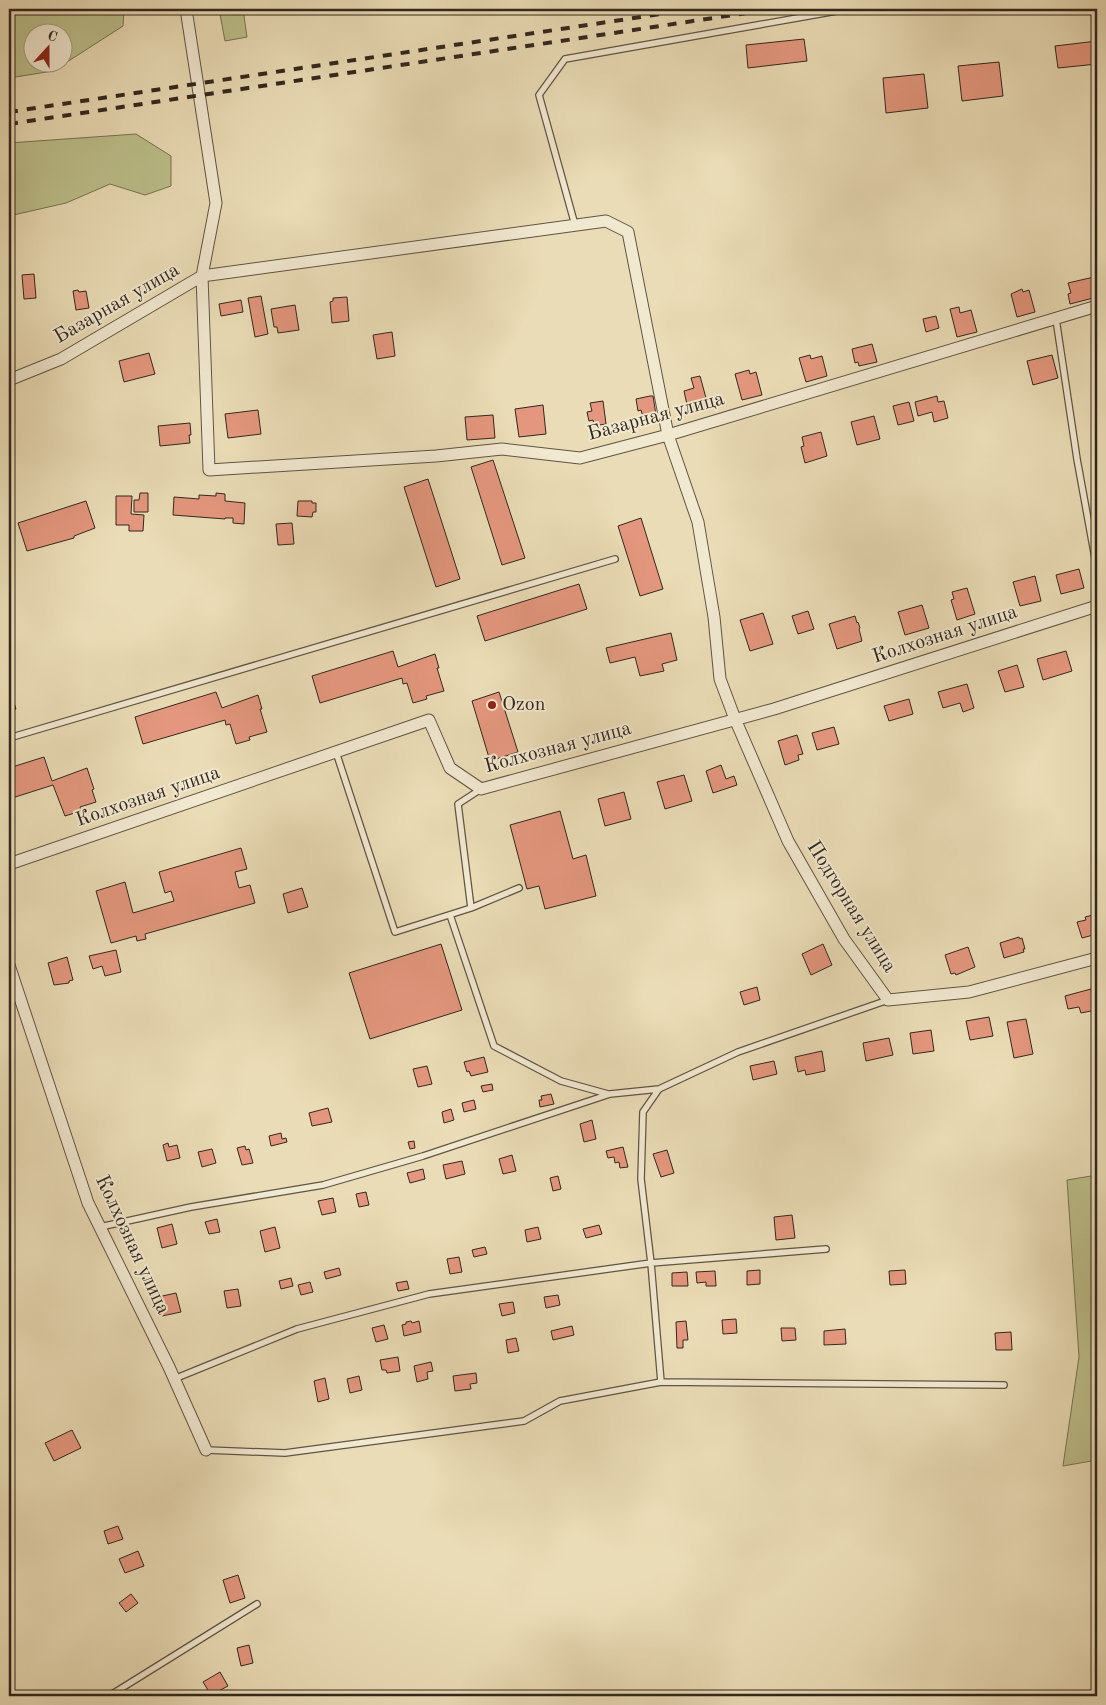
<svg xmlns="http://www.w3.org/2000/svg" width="1106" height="1705" font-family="'Old Standard TT',serif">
	<rect width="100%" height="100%" fill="#eadcb6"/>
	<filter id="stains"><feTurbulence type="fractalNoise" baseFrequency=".004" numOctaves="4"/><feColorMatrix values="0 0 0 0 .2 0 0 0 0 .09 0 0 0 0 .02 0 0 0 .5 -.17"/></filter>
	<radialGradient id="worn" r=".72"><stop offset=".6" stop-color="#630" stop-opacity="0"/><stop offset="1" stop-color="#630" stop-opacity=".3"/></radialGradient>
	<path fill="#bcbf8b" stroke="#777354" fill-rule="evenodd" d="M9 9H124L123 26 53 71 9 78ZM32 32H62V62H32Z
		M219 9H243L247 37 225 41Z
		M136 134 171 156V186L145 195 110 184 66 203 9 216V143Z
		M1097 1175V1460L1063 1466 1079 1357 1067 1180Z"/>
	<path fill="#e4977e" stroke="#32271d" d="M804 39 807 61 748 68 746 45Z
		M1097 41V64L1058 68 1055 46Z
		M999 62 1003 96 962 101 958 66Z
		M924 74 928 108 886 113 883 78Z
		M34 274 36 298 24 299 22 275Z
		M1094 277 1097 297 1070 304 1068 294 1071 293 1068 283Z
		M1022 289 1023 292 1029 290 1035 312 1017 317 1011 294Z
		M78 290 79 292 86 291 89 308 76 310 73 291Z
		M261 296 268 334 255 337 248 298Z
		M347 297 349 321 332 323 330 302 333 301V298Z
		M241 300 243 312 221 316 219 304Z
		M295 305 299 330 278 333 277 327H274L271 309Z
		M959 307 960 313 971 310 977 332 957 337 950 309Z
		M936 316 939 328 926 332 923 319Z
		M392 332 395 356 377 359 373 335Z
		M872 344 877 362 859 366 858 362 855 363 852 349Z
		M149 353 155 374 124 382 119 361Z
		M810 355 811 359 822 356 827 376 806 382 799 358Z
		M1052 355 1058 378 1033 385 1027 361Z
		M749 370 750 374 756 372 762 395 742 400 735 374Z
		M700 376 709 409 689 414 684 391 694 388 691 378Z
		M650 396H653L656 415 643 417 641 410 638 411 636 399Z
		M937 396 938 402 944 401 948 418 934 422 932 412 918 416 915 402Z
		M603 401 606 424 594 426 593 420 589 421 587 412 592 411 590 403Z
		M909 402 914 421 898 425 893 406Z
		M543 405 546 434 519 437 515 409Z
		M258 410 261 434 228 438 225 414Z
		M493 415 495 438 467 440 465 417Z
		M874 416 880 439 857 445 851 422Z
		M190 423 191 435H189L190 443 160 446 158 426Z
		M821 432 827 456 805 463 801 447 804 446 802 437Z
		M493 460 525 558 502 565 471 467Z
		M428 479 460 579 436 587 404 487Z
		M140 493H148V512H134V500H139Z
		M216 493 225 494V501L245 503 244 524 233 523V518H225V519L173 515 174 497 199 499V495L216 496Z
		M116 496H132L131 514 144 515 143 531H129V525H116Z
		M86 501 95 528 74 536V538L27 551 18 523Z
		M298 501H312V503H316V512H313L312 517 297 516Z
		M641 518 663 589 640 596 618 526Z
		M292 523 294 544 278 545 276 524Z
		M1079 569 1084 588 1061 594 1056 575Z
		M1035 576 1041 601 1020 606 1013 582Z
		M579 584 587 609 485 641 477 616Z
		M967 588 975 614 957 620 951 600 954 599 952 592Z
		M922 605 929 628 905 635 898 612Z
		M808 611 814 629 798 634 792 616Z
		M763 613 773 644 750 651 740 620Z
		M855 616 857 623 858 622 860 628 859 629 862 641 837 649 829 624Z
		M671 633 677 660 662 664 664 671 640 676 635 657 610 663 606 648Z
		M393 651 398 667 435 654 439 668H437L444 691 426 696 427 699 413 703 407 683 403 684 402 678 320 703 312 676Z
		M1066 651 1072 671 1043 680 1037 659Z
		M1017 665 1024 687 1005 692 998 671Z
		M967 684 974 708 963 712 960 703 943 708 938 692Z
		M9 686 16 709 9 711Z
		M216 692 222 708 258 695 262 709H260L267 732 249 737 250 740 236 744 230 724 226 725 225 720 143 744 135 717Z
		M499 692 518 752 490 761 472 701Z
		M909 699 913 714 889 721 884 706Z
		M834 727 839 744 817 750 812 733Z
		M797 735 803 754 798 755 799 760 785 765 778 741Z
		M44 757 52 781 87 768 94 789 92 790 96 802 80 807 81 811 65 816 53 785 9 799V768Z
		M721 765 726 779 734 776 737 785 713 793 706 771Z
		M684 775 692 801 665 809 657 782Z
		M624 792 631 819 605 826 598 799Z
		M560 811 573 859 586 855 596 896 545 909 539 886 527 889 510 825Z
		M241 848 247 869 235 872 239 888 250 885 255 903 145 934 146 939 137 941 136 936 111 943 96 891 125 882 133 913 174 901 171 891 165 893 159 872Z
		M302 888 308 907 288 913 283 894Z
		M1093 915V918L1097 917V934L1082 938 1077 922 1086 920 1085 917Z
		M1019 937 1020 939 1022 938 1025 949H1023L1024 952 1004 958 1000 943Z
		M441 944 462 1010 370 1039 349 973Z
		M823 944 832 965 811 975 802 954Z
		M968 947 975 967 956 975 955 973 951 974 945 955Z
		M116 950 121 972 105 976 102 966 93 969 89 956Z
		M67 957 73 980 69 981V983L54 985 48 963Z
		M757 987 760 1000 744 1005 740 992Z
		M1091 989 1096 1010 1081 1013 1079 1007 1068 1009 1065 996Z
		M989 1017 993 1036 970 1040 966 1021Z
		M1026 1019 1033 1054 1014 1058 1007 1022Z
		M931 1030 934 1051 913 1054 910 1033Z
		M889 1038 893 1055 866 1061 863 1043Z
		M822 1051 825 1071 806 1075 805 1070 798 1072 795 1057Z
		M484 1057 488 1072 471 1076 469 1071 467 1072 464 1062Z
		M774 1061 777 1074 753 1080 750 1066Z
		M427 1066 432 1084 418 1087 413 1069Z
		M492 1084 493 1090 483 1092 481 1086Z
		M551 1094 554 1104 540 1107 539 1100H542L541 1096Z
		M474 1100 476 1109 464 1112 462 1103Z
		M328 1108 332 1122 312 1126 309 1113Z
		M451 1109 454 1120 444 1123 442 1112Z
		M592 1120 596 1139 584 1142 580 1124Z
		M281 1133 282 1139 286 1138 287 1142 271 1146 269 1136Z
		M414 1141 415 1148 410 1149 408 1142Z
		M168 1143 169 1147 177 1145 180 1158 167 1161 163 1145Z
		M245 1146 246 1150 249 1149 253 1163 242 1165 237 1148Z
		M623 1147 628 1167 620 1168 619 1162 615 1163 614 1157 608 1158 606 1151Z
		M212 1149 216 1163 202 1167 198 1152Z
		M667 1150 674 1173 661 1177 653 1154Z
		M512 1155 516 1171 503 1174 499 1159Z
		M462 1161 465 1174 446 1179 443 1165Z
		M423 1169 425 1179 410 1183 407 1173Z
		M558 1176 561 1189 553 1191 550 1178Z
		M366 1192 369 1205 359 1207 356 1194Z
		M333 1198 336 1212 322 1215 318 1201Z
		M792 1215 795 1238 776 1240 774 1217Z
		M217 1219 220 1232 209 1234 205 1222Z
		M172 1224 177 1244 162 1248 157 1228Z
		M599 1225 602 1234 586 1238 583 1229Z
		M275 1227 280 1248 265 1252 260 1231Z
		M538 1227 541 1239 527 1242 525 1230Z
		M485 1247 487 1254 474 1257 472 1250Z
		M459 1257 462 1272 450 1274 447 1259Z
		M339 1268 341 1275 326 1279 324 1272Z
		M760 1270V1284L747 1285V1271Z
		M905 1270 906 1284 890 1285 889 1271Z
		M715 1271 716 1286H706V1282L697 1283 696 1272Z
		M687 1272 688 1286H672V1273Z
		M291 1278 293 1286 281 1289 279 1281Z
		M407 1281 409 1289 398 1291 396 1283Z
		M310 1282 313 1292 301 1295 298 1285Z
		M238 1289 241 1306 227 1308 224 1291Z
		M176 1293 181 1312 162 1316 158 1297Z
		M558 1295 560 1305 546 1308 544 1297Z
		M513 1302 515 1313 502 1316 499 1304Z
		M736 1319 737 1333 723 1334 722 1320Z
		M411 1321 412 1323 419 1321 421 1332 404 1336 402 1325 406 1324V1322Z
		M686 1321 688 1340H683V1348H677L676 1322Z
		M384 1325 388 1339 376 1342 372 1328Z
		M572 1326 574 1335 553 1340 551 1331Z
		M781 1328H795L796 1340 782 1341Z
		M845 1329 846 1344 824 1345V1331Z
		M1011 1332 1012 1350H996L995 1333Z
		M516 1338 519 1351 508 1353 506 1340Z
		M398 1357 400 1371 387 1373 386 1370H382L380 1360Z
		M431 1362 433 1371 427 1372 428 1379 417 1382 414 1366Z
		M476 1373 477 1383 470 1384 471 1389 455 1391 453 1376Z
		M359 1376 362 1390 350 1393 347 1379Z
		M325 1378 329 1399 318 1402 314 1381Z
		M72 1430 81 1448 54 1461 45 1443Z
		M118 1526 123 1539 108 1544 104 1531Z
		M138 1551 144 1566 125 1573 119 1559Z
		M238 1575 245 1598 230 1603 223 1580Z
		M131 1594 138 1603 126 1612 119 1603Z
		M249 1645 253 1663 241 1666 237 1648Z
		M220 1672 228 1686 211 1695 203 1682Z"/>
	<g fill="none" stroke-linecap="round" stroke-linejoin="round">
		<defs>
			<path id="lane" d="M575 225 539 95 565 59 848 9
				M1056 319 1077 459 1097 569
				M9 738 615 559
				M336 752 395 932 471 908 519 888
				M471 908 458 804 481 789
				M450 915 494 1046 561 1081 608 1094
				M100 1227 191 1207 323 1185 423 1156 610 1094 659 1089
				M174 1379 297 1329 429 1294 651 1263 826 1249
				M661 1382 1004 1385
				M206 1450 285 1453 524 1421 560 1401 661 1382 651 1263 641 1179 643 1112 659 1089 738 1052 888 1000
				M109 1696 257 1604"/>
			<path id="street" d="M1097 306 668 435 580 458 502 449 436 456 209 470 202 276 606 221 628 232 668 435 698 522 714 617 720 679 735 719 788 841 844 939 888 1000 969 992 1097 958
				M9 380 61 359 202 276 216 203 186 9
				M9 864 429 720 450 768 481 789 774 709 1097 606
				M9 965 88 1203 169 1367 206 1450"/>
		</defs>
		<use href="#lane" stroke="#605443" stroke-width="8"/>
		<use href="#street" stroke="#605443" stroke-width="13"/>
		<use href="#lane" stroke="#f1e8d0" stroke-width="5.5"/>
		<use href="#street" stroke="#f1e8d0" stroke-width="11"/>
		<path stroke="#32271d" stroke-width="4" stroke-dasharray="9 9" stroke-linecap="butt" d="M9 112 694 9
			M9 124 773 9"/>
	</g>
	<circle fill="#8f2418" stroke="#f1e8d0" stroke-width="2" cx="492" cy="705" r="5"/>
	<g text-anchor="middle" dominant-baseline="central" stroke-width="4" stroke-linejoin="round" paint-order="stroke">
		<g font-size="20" fill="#32271d" stroke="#f1e8d0">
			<text transform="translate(117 304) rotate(-30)">Базарная улица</text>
			<text transform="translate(656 417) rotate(-15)">Базарная улица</text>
			<text transform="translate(945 635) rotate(-18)">Колхозная улица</text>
			<text transform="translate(558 748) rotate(-15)">Колхозная улица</text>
			<text transform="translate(148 797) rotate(-19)">Колхозная улица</text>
			<text transform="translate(851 907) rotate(58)">Подгорная улица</text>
			<text transform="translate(132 1245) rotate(65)">Колхозная улица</text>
		</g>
		<g font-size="20" fill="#32271d" stroke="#f1e8d0" text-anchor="start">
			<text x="502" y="705">Ozon</text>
		</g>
	</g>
	<rect width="1106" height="1705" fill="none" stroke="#eadcb6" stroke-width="30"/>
	<rect x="10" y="10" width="1086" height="1685" fill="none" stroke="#32271d" stroke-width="2.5"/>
	<rect x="15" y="15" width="1076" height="1675" fill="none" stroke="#32271d"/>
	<g transform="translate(48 48) rotate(21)"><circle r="24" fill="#f1e8d0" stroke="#a59b88"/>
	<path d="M0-4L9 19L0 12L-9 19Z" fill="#8f2418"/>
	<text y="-8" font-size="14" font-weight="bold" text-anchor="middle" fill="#32271d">С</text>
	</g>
	<rect width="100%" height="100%" filter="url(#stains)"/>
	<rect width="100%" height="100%" fill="url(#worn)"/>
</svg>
